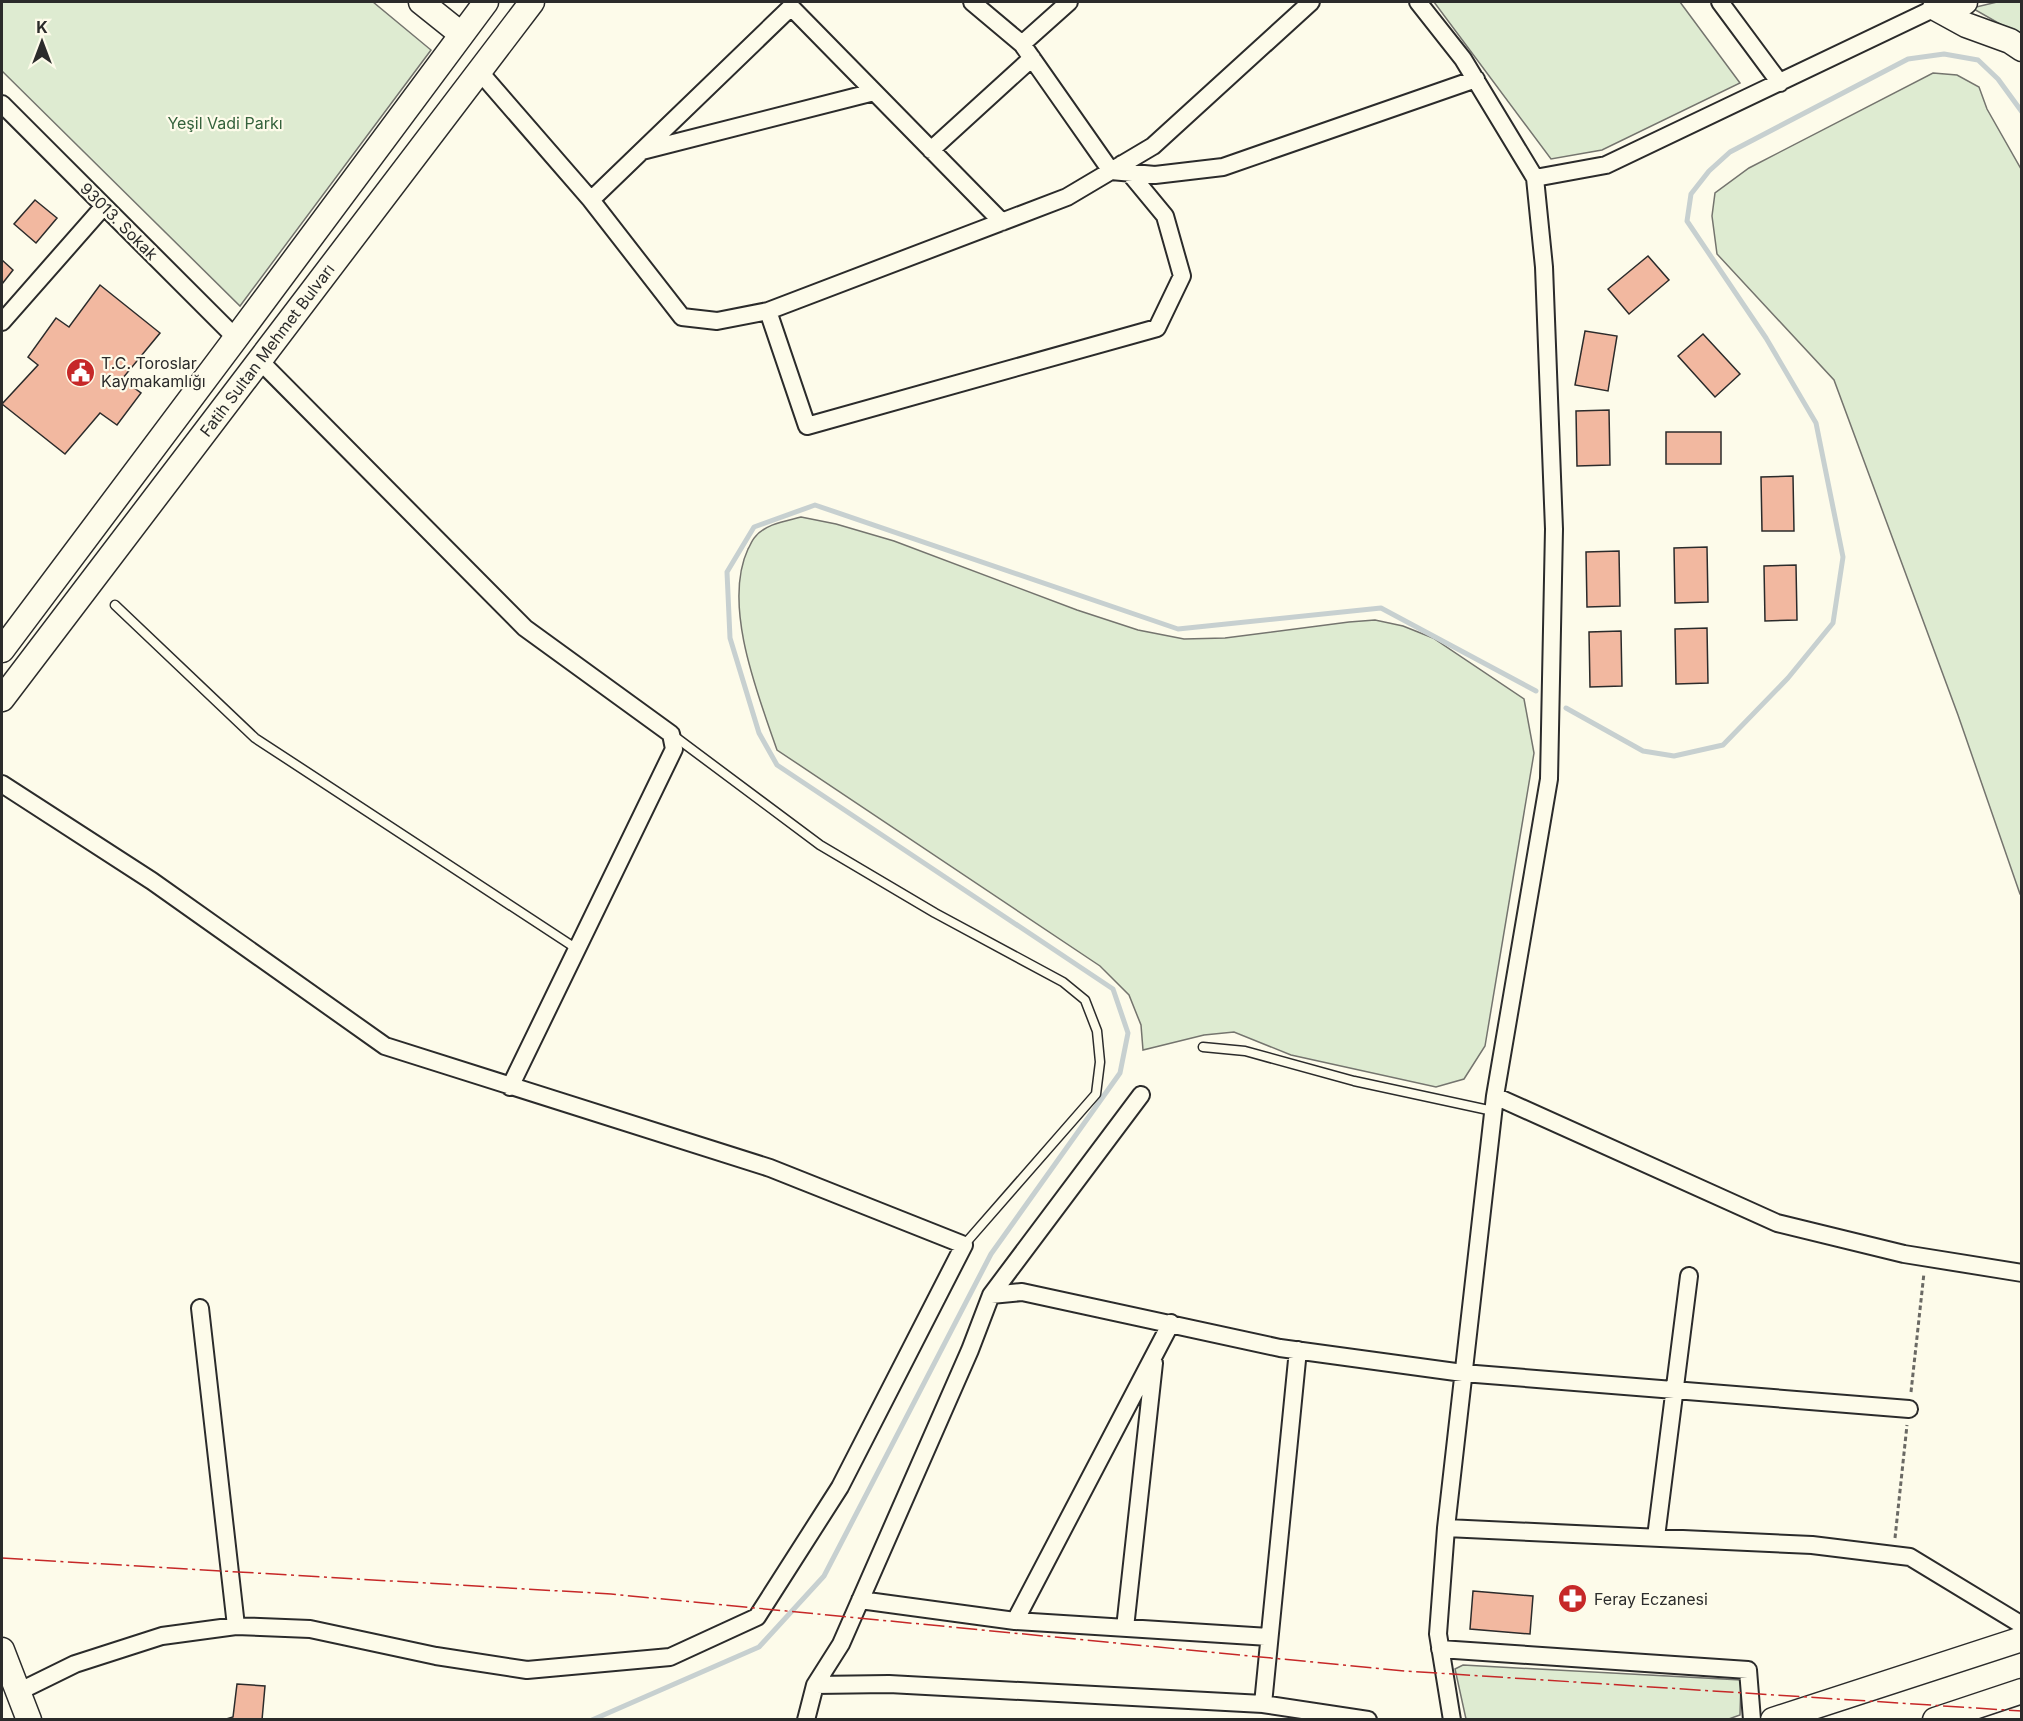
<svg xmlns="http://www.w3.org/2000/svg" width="2023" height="1721" font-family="Inter,sans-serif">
	<rect width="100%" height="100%" fill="#fdfbea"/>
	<path fill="#deebd1" stroke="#74746e" stroke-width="1.5" d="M2 2H373L431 50 240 306 2 71Z
		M1434 2H1680L1740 83 1602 150 1551 159Z
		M1997 2H2021V36L1972 8Z
		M1933 73 1957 75 1979 87 1987 109 2021 169V894H2020L1958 715 1834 380 1717 254 1712 216 1715 193 1749 168Z
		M801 517 836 524 894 541 1077 610 1138 630 1184 639 1225 638 1349 622 1375 620 1403 626 1433 638 1524 699 1534 753 1485 1046 1464 1079 1436 1087 1291 1055 1234 1032 1204 1035 1143 1050 1141 1025 1129 995 1100 966 777 750C758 695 722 605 748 549 750 546 752 540 755 537 765 524 786 521 801 517Z
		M1463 1665 1741 1680 1740 1715 1726 1720 1466 1719 1455 1669Z"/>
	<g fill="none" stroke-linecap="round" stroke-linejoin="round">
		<path stroke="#c7d0d0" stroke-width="5" d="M1566 708 1643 751 1674 756 1723 745 1788 678 1833 623 1843 557 1816 423 1766 338 1687 221 1691 194 1709 171 1730 152 1908 59 1944 54 1978 60 1998 79 2022 112
			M592 1720 759 1647 824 1576 991 1254 1120 1073 1128 1033 1113 989 777 765 759 733 730 638 727 572 754 527 815 505 1178 629 1381 608 1536 691"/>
	</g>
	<path fill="#f2b8a0" stroke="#2b2b2b" stroke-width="1.5" d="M35 200 57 218 36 243 14 224Z
		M1648 256 1669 280 1629 314 1608 289Z
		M2 260 13 270 2 284Z
		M100 285 160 333 122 379 141 393 117 425 100 413 65 454 2 404 38 365 28 357 56 318 69 327Z
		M1585 331 1617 336 1608 391 1575 385Z
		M1703 334 1740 374 1715 397 1678 356Z
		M1609 410 1610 465 1577 466 1576 411Z
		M1666 432H1721V464H1666Z
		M1793 476 1794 531H1762L1761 477Z
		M1707 547 1708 602 1675 603 1674 548Z
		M1619 551 1620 606 1587 607 1586 552Z
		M1796 565 1797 620 1765 621 1764 566Z
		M1707 628 1708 683 1676 684 1675 629Z
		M1621 631 1622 686 1590 687 1589 632Z
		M1473 1591 1533 1596 1530 1634 1470 1629Z
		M237 1684 265 1686 262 1720H223L233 1717Z"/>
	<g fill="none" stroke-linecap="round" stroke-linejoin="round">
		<defs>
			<path id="lane" d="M115 605 255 738 577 949
				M674 736 820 845 935 913 1063 982 1085 1000 1097 1031 1100 1062 1096 1094 964 1245
				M1203 1047 1245 1051 1354 1081 1493 1111"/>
			<path id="street" d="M972 2 1022 44 1111 171 1155 175 1223 167 1476 79
				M1418 2 1463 59 1535 178 1544 267 1554 529 1549 779 1495 1096 1446 1528 1438 1634 1452 1720
				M1720 2 1780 83
				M1022 44 1069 2
				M479 71 591 200 682 317 717 321 768 311 1067 197 1153 146 1311 2
				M2 104 236 338
				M931 150 1032 58
				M642 151 874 92
				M1535 178 1606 165 1935 8 1934 2
				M591 200 791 7 1002 222
				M768 311 807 426 1157 328 1182 276 1165 216 1122 164
				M2 322 104 206
				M259 360 525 628 671 734 674 749 510 1087
				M2 784 152 881 385 1046 770 1168 964 1245 840 1487 757 1617 670 1657 527 1670 436 1656 310 1629 236 1626 162 1636 75 1664 18 1692
				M1495 1096 1777 1223 1904 1254 2022 1273
				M991 1295 1022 1292 1280 1348 1463 1373 1909 1409
				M200 1308 236 1626
				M1446 1528 1812 1545 1910 1557 2022 1625
				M1656 1537 1689 1276
				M860 1600 1015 1621 1171 1323
				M1015 1621 1269 1637
				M1125 1628 1154 1363
				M1440 1649 1748 1670 1752 1720
				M815 1685 889 1684 1263 1704 1368 1720
				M1263 1704 1298 1350
				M806 1720 815 1685 841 1644 970 1350 991 1295 1141 1095"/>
			<path id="secondary" d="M421 2 461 34
				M1935 8 1966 25 2010 41 2022 49
				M1935 8 1965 2
				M2 650 236 338 486 2
				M2 699 532 2
				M2 1650 29 1720
				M1773 1720 2022 1639
				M1935 1720 2022 1691"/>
		</defs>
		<use href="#lane" stroke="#2b2b2b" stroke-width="11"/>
		<use href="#street" stroke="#2b2b2b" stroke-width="20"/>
		<use href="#secondary" stroke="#2b2b2b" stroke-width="27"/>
		<path stroke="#6a6964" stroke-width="3" stroke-dasharray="4.5 3" stroke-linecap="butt" d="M1911 1392 1924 1273
			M1895 1538 1907 1425"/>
		<use href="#lane" stroke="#fdfbea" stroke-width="8"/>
		<use href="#street" stroke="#fdfbea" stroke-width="16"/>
		<use href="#secondary" stroke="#fdfbea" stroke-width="24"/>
		<path stroke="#c62828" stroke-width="1.5" stroke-dasharray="21 4.5 3 4.5" stroke-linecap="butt" d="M2 1558 611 1594 1405 1671 2022 1711"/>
	</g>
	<defs>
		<symbol id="civic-disc" viewBox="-11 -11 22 22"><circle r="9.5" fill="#c62828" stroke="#fdfbea"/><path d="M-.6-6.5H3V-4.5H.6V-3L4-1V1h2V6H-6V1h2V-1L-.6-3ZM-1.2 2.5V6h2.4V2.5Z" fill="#fff"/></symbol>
		<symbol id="pharmacy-disc" viewBox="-11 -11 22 22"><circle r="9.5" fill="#c62828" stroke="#fdfbea"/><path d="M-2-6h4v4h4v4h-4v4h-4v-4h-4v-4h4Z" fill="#fff"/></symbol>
	</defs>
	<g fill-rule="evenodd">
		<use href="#civic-disc" x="64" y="356" width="33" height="33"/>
		<use href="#pharmacy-disc" x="1556" y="1582" width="33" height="33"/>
	</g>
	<g text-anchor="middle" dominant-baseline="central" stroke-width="4.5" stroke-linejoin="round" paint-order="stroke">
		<g font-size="16" fill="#34623c" stroke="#fdfbea">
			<text x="225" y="123">Yeşil Vadi Parkı</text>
		</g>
		<g font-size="16" fill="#2b2b2b" stroke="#fdfbea">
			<text transform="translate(119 221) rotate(45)">93013. Sokak</text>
			<text transform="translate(267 350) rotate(-53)">Fatih Sultan Mehmet Bulvarı</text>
		</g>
		<g font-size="16" fill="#2b2b2b" stroke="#fdfbea" text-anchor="start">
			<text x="101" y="363">T.C. Toroslar<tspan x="101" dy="18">Kaymakamlığı</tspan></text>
			<text x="1594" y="1599">Feray Eczanesi</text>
		</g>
	</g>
	<rect width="2023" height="1721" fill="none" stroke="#2b2b2b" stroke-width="6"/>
	<g transform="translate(42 42)" stroke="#fdfbea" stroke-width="4.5" paint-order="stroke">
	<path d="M0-4.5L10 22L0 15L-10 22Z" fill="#2b2b2b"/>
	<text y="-9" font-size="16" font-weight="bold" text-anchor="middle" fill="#2b2b2b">K</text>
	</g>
</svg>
